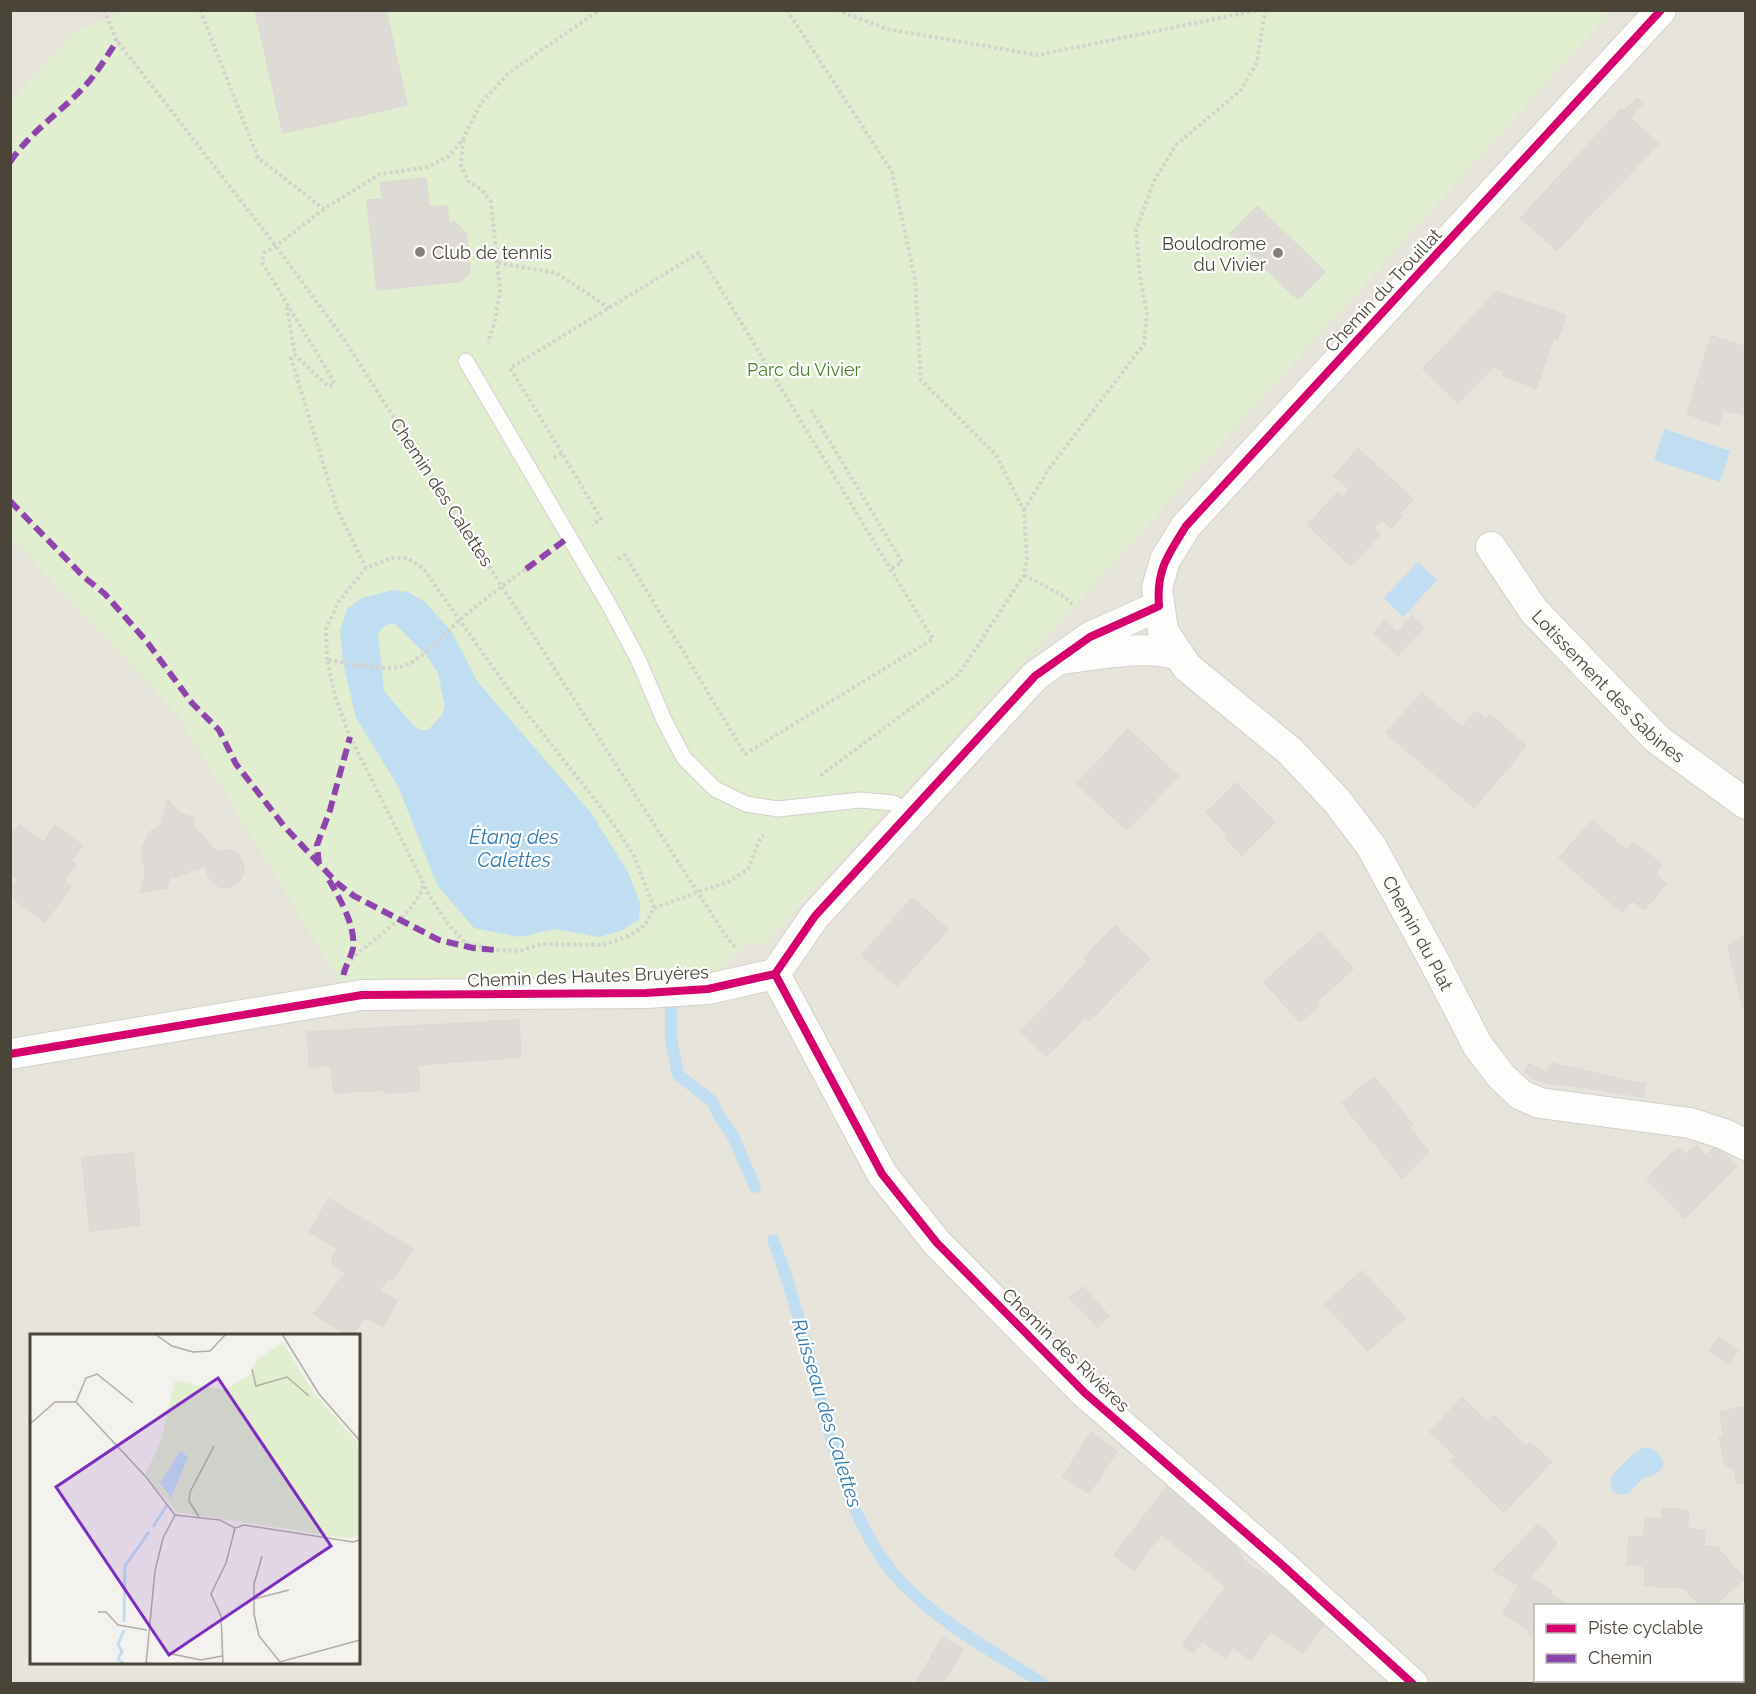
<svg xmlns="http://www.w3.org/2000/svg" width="1756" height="1694" font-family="Raleway,sans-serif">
	<rect width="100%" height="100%" fill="#f4f2ee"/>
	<path fill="#e7e4dc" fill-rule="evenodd" d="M11 11H1745V1683L11 1684ZM32 1336H358V1662H32ZM1536 1606H1742V1680H1536Z"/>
	<path fill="#eae5da" d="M1689 11H1745V302L1676 283 1637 223 1670 30Z"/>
	<path fill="#e1eecf" d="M122 11H1611L1062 620 762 946 746 943 716 973 347 994 178 715 11 537V102L73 32 122 12Z"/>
	<path fill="#c0ddf1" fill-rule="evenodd" d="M1664 429 1730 451 1720 482 1654 460Z
		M1418 562 1437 580 1403 617 1384 598Z
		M393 590 408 592 425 602 452 632 477 681 591 813 628 872 640 903 639 919 623 930 599 937 554 929 520 937 474 928 437 885 398 786 356 718 343 662 340 631 347 609 362 598ZM394 623 426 655 438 673 445 707 442 715 428 730H421L413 725 384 691 378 633 386 625Z
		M1645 1447C1658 1449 1671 1464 1657 1473 1653 1476 1647 1476 1643 1479 1632 1486 1630 1502 1613 1491 1611 1486 1610 1481 1612 1477 1618 1467 1635 1451 1645 1447Z"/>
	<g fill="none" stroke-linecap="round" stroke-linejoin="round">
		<path stroke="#c0ddf1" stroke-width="12" d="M667 990 671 1008V1039L678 1075 712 1101 719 1116 733 1136 755 1187
			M773 1240C793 1291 806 1344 820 1397 838 1462 854 1533 902 1583 941 1624 996 1653 1043 1684"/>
	</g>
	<path fill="#dedbd6" stroke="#dcd9d4" stroke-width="1.5" d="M255 10H262L289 124 334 113V109L361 103 363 108 375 88 382 65 381 41 374 10H386L407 105 283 133Z
		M262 10H374L381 41 382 65 375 88 363 108 361 103 334 109V113L289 124Z
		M1637 98 1643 104 1630 117 1624 111Z
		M1621 109 1658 144 1557 250 1521 218Z
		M426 178 429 207 447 206 449 222H455L466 233 470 272 461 281 377 290 367 200 382 199 380 183Z
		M1257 206 1325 272 1306 291 1298 284 1290 292 1230 234Z
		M1298 284 1306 291 1298 299 1290 292Z
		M1496 292 1566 315 1558 339 1554 338 1536 388 1503 376 1504 371 1493 367 1458 403 1423 369Z
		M1711 336 1746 347V416L1723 409 1719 425 1687 414Z
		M1358 449 1413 499 1400 513 1402 516 1391 528 1382 519 1374 527 1380 534 1351 566 1308 525 1338 492 1344 497 1350 490 1334 476Z
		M1412 616 1424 627 1398 655 1387 645Z
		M1384 621 1398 633 1387 645 1374 633Z
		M1422 693 1462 727 1476 711 1486 720 1490 715 1526 746 1509 767 1497 756 1481 774 1493 785 1474 807 1386 733Z
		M1128 729 1178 776 1127 830 1077 784Z
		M1497 756 1509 767 1493 785 1481 774Z
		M1236 783 1275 822 1242 855 1225 838 1228 835 1206 813Z
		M168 800 181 814 194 818 193 826 217 852 229 850 238 854 243 862 244 872 241 879 236 884 229 887H222L216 885 212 882 207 873V868L200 867 198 871 190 869 187 874 180 873 178 878 170 876 167 888 140 893 146 871 142 860 143 846 150 832 161 825Z
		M1592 821 1655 874 1622 912 1559 858Z
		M20 825 44 842 55 826 82 845 71 861 76 864 64 881 71 886 45 922 16 901 12 887 18 882 16 877 10 878V834L13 833Z
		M1634 842 1662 865 1655 874 1627 851Z
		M1655 874 1666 884 1644 910 1632 900Z
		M912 898 948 929 897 986 862 955Z
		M1115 926 1150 959 1089 1021 1085 1017 1046 1056 1021 1032 1087 962 1084 958Z
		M1320 932 1353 969 1316 1002 1319 1006 1300 1022 1264 982Z
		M1746 934V1006L1743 1007 1728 946Z
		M519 1020 521 1057 418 1065 420 1091 386 1093 385 1090 334 1093 331 1065 310 1067 307 1032Z
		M1552 1063 1586 1071 1575 1086 1547 1083 1537 1080 1525 1072 1529 1064 1547 1073Z
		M1586 1071 1628 1081 1625 1094 1575 1086Z
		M1374 1077 1412 1124 1409 1127 1429 1152 1402 1178 1342 1103Z
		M1628 1081 1645 1084 1643 1097 1625 1094Z
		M1696 1145 1706 1156 1716 1146 1737 1166 1685 1218 1647 1179 1678 1148 1685 1155Z
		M133 1153 140 1225 90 1231 82 1158Z
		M329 1199 413 1249 392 1280 388 1278 379 1291 397 1301 383 1326 364 1317 352 1336H349L314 1314 346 1272 340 1270 333 1264 332 1257 338 1249 309 1232Z
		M1362 1271 1405 1318 1373 1346 1354 1325 1349 1330 1325 1304Z
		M1083 1287 1103 1309 1091 1320 1070 1298Z
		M389 1297 397 1301 383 1326 376 1322Z
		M1103 1309 1109 1316 1097 1327 1091 1320Z
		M1354 1325 1373 1346 1368 1351 1349 1330Z
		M1719 1338 1738 1351 1729 1363 1710 1351Z
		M1462 1398 1487 1422 1493 1415 1527 1447 1530 1442 1551 1462 1521 1494 1501 1475 1492 1485 1459 1453 1456 1456 1430 1432Z
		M1744 1407 1746 1414V1465L1731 1468 1725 1464 1719 1437 1724 1436 1720 1412Z
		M1091 1432 1117 1451 1089 1493 1063 1476Z
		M1459 1453 1492 1485 1501 1475 1521 1494 1504 1512 1451 1461Z
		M1746 1465V1482L1737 1484 1734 1467Z
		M1167 1487 1229 1532 1245 1562 1226 1586 1161 1534 1134 1570 1114 1555Z
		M1662 1508 1689 1511 1687 1535 1699 1536 1698 1546 1717 1547 1744 1579 1713 1606H1700L1685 1588 1662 1587 1663 1577 1645 1576V1566L1627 1564 1629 1537H1643L1646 1518 1662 1520Z
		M1538 1524 1557 1543 1543 1561 1517 1546Z
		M1687 1529 1705 1530 1704 1547 1698 1546 1699 1536 1687 1535Z
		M1517 1546 1543 1561 1530 1578 1552 1590 1549 1594 1569 1606H1536V1638L1527 1633 1529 1629 1503 1614 1519 1585 1493 1571Z
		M1245 1562 1276 1582 1284 1573 1326 1622 1302 1653 1257 1621 1237 1650 1217 1634 1209 1646 1191 1633Z
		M1645 1576 1663 1577 1662 1587 1644 1585Z
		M1257 1621 1271 1631 1251 1660 1237 1650Z
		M1191 1633 1202 1641 1193 1653 1183 1646Z
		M1217 1634 1233 1647 1225 1658 1209 1646Z
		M943 1638 963 1649 951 1669 931 1657Z
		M931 1657 951 1669 942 1684H915Z"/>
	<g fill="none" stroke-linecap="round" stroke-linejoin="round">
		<defs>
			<path id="lane" d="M466 361 608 603 638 659 664 720 684 758 715 789 746 804 778 809 860 800 893 803 909 814"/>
			<g id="street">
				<path id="s1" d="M1661 10 1186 526 1165 560 1157 588 1163 631 1187 667 1290 751 1337 801 1371 846 1434 961 1478 1046 1501 1076 1521 1095 1540 1103 1690 1123 1724 1134 1746 1145"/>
				<path id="s2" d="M1491 547 1534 611 1657 739 1746 804"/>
				<path d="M1061 659C1095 655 1147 644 1178 655"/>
				<path d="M775 974 882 1174 937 1243 1085 1393 1279 1562 1413 1684"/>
				<path d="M10 1054 362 995 646 993 708 989 775 974 815 916 1035 676 1090 637 1159 606"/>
			</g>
		</defs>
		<use href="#lane" stroke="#d2d0cb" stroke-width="17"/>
		<use href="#street" stroke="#d2d0cb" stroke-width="32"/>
		<path stroke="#d3d2cc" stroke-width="4" stroke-dasharray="3 3" stroke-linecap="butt" d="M104 10 117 41 276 246 343 338 698 893 728 939 735 947
			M200 10 258 158 324 209 380 174 428 167 449 156 463 139 481 103 509 73 599 10
			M787 10 892 172 915 279 921 380 996 455 1024 511 1027 559 1024 575 959 674 907 711 820 776
			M837 10 887 29 1038 55 1259 10
			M463 140 461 165 468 181 482 190 491 202 500 290 495 320 488 343
			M324 209 276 246 264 253 262 262 333 380 334 385 328 386 295 355 291 358 337 509 366 568
			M498 263 556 273 609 308
			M287 307 295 355
			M811 410 902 562 891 569
			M562 453 510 368 699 253 933 639 745 754 625 555 615 561
			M554 458 562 453 601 519 592 525
			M1024 510 1048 470 1144 344 1147 312 1140 277 1136 230 1154 181 1176 145 1241 90 1257 62 1265 10
			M1024 575 1065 597 1074 606
			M327 660 326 629 339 601 366 568 392 558H407L423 568 511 693 610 819 634 856 654 908 645 925 629 936 603 945 541 944 520 951 495 950 466 943 448 924 427 892 421 878 350 737 336 699 327 660C350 663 377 670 400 667 417 665 447 631 461 619 482 601 504 584 526 569
			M654 908 730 881 748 869 760 839 764 835
			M351 960 358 953 400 919 410 909 422 891V882"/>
		<use href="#lane" stroke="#fdfdfc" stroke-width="15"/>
		<use href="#street" stroke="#fdfdfc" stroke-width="30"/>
		<path stroke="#8e44ad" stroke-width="6" stroke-dasharray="12 6" stroke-linecap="butt" d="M10 162C31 131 60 113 85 86 97 73 107 56 117 41
			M10 501 84 577 105 594 147 642 192 703 219 730 236 764 284 826 337 883 354 896 439 940 473 948 495 950
			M526 569 569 537
			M319 864 317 845 330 810 350 737
			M329 880C339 897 356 926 353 948 351 959 343 968 343 980"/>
		<defs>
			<path id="cycleway" d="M775 974 882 1174 937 1243 1085 1393 1279 1562 1413 1684
				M10 1054 362 995 646 993 708 989 775 974 815 916 1035 676 1090 637 1159 606C1156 570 1168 555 1186 526L1661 10"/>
		</defs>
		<use href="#cycleway" stroke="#fff" stroke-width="11"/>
		<use href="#cycleway" stroke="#d6006c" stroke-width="8"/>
	</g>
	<g fill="#868178" stroke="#fff" stroke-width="2">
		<circle cx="420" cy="252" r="6"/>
		<circle cx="1278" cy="253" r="6"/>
	</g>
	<g text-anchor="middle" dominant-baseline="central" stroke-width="4.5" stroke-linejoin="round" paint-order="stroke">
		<g font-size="18" fill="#4b4439" stroke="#fff" text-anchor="end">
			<text x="1266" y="243">Boulodrome<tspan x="1266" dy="21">du Vivier</tspan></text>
			<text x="432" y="252" text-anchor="start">Club de tennis</text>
		</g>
		<g font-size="18" fill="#4b4439" stroke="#fff">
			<text transform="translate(1383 290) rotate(-47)">Chemin du Trouillat</text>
			<text transform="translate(442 492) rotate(57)">Chemin des Calettes</text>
			<text stroke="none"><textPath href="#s2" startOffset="183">Lotissement des Sabines</textPath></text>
			<text stroke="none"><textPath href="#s1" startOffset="1214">Chemin du Plat</textPath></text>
			<text transform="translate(588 976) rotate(-2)">Chemin des Hautes Bruyères</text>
			<text transform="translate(1066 1350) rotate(44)">Chemin des Rivières</text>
		</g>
		<g font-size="18" fill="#4a7f2a" stroke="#fff">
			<text x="804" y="369">Parc du Vivier</text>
		</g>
		<g font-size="20" font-style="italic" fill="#2e7ab2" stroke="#fff">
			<text x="514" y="837">Étang des<tspan x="514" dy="23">Calettes</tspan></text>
			<text transform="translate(827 1413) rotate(73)">Ruisseau des Calettes</text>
		</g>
	</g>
	<g transform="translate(30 1334)">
		<rect width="330" height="330" fill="#f4f2ee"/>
		<path d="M253 8 283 58 330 111V202L315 204 147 178 115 141 131 107 145 47 195 56 220 41 228 25Z" fill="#e1eecf"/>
		<path d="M150 117 158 123 141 164 130 149Z" fill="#c0ddf1"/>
		<path fill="none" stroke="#c0ddf1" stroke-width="3" d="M123 193 137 171M94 288 95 232 119 198M94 330 88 325 92 317 88 311 94 296"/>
		<path fill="none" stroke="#b0aca6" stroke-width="1.5" d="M125 0 142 12 163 18 180 17 196 0M252 0 289 60 330 107M222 35 226 52 257 43 279 62M46 68 56 44 67 40 103 69M0 90 25 68H46L116 143 145 181 190 186 205 194M169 183 159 167 160 158 184 112M205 194 214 191 323 208 330 206M232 222 224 250V280L229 302 250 328 330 306M224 265 259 256M68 278H76L88 291 117 296M137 319 171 326 192 322M116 330 125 237 133 204 145 181M193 330 191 282 181 260 196 229 205 194"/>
		<path fill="#7b2cbf" fill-opacity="0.15" stroke="#7b2cbf" stroke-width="3" d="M188 44 301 212 139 321 26 153Z"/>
		<rect width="330" height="330" fill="none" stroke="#4b4439" stroke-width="3"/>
	</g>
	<rect width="1756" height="1694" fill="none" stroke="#4b4439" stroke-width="24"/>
	<rect x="1534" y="1604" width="210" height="78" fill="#ffffff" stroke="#b7b4b0" stroke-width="1.5"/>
	<rect x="1546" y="1624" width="30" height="9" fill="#d6006c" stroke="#b7b4b0" stroke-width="1.5"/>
	<text x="1588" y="1634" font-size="18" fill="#4b4439">Piste cyclable</text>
	<rect x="1546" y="1654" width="30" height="9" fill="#8e44ad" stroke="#b7b4b0" stroke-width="1.5"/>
	<text x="1588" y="1664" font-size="18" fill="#4b4439">Chemin</text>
</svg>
